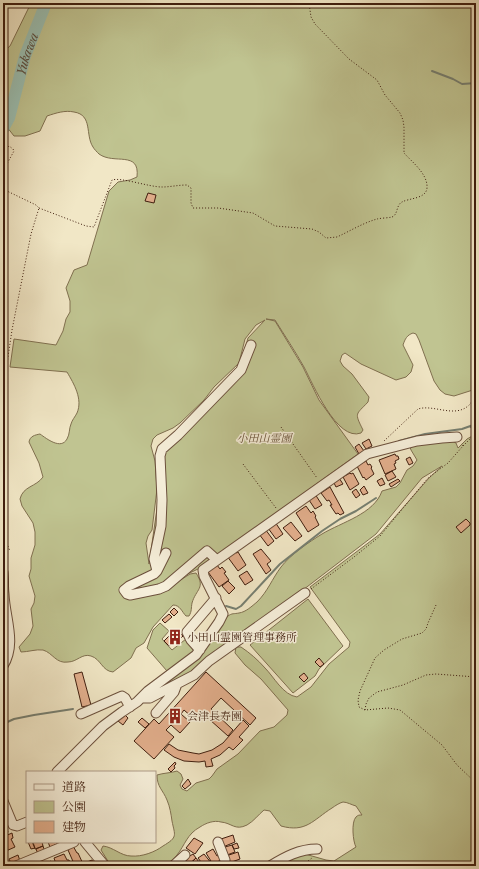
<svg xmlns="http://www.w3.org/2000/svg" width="479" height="869" font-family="'Libre Caslon Text','Noto Serif JP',serif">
	<rect width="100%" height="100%" fill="#f1e7c6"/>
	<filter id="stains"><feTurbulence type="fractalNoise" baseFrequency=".005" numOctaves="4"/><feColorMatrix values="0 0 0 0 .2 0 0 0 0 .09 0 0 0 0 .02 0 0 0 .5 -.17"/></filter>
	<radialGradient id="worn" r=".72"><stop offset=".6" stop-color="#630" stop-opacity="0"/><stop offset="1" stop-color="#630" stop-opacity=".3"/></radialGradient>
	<path fill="#c0c491" stroke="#807050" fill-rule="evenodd" d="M31 3H476V389L454 396 445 394 440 390 434 381 419 340 416 334 413 333C407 335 405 339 403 345L413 365 411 372 406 377 396 380 361 364 345 353 342 355 340 361 343 366 352 374 369 397 368 402C356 415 354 412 363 430L361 433C337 442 313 384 304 367 295 351 285 336 275 320L266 319 275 321 303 367 319 400 358 454 200 568 138 598 163 591 190 574 196 573C206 588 196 589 192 603 191 608 192 611 189 616H186C182 612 180 605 173 605L153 627 144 643 136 648 131 658 113 672C102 671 101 659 91 656 82 653 77 662 68 662 56 664 53 653 43 650 36 649 28 652 21 652L19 647 30 634 33 626 31 609 34 603 35 596 29 576 31 569V558L35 545V532L33 523 22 506 20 499C23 486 36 487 43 477L39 463 29 442C30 436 35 435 40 434 47 439 61 450 67 439 70 434 69 428 71 424 72 420 75 417 77 413 83 399 74 384 67 372L10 367 14 339 56 345 63 331 66 319 70 312V301L66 288 74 270 87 265 109 191 118 182 130 180 137 177C140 150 114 165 99 154 97 152 94 149 93 147 85 135 93 115 74 112 65 110 56 113 47 116L40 131 25 136H14L3 122V52L10 46ZM265 320 248 338 241 364 157 458 159 495 149 564 146 543 148 536 152 530 157 489 155 461 151 446 153 439 157 435 173 428 180 423 204 400 214 387 239 363 245 339 256 325Z
		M476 434V866H276L288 859 305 854 326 860 334 861 356 847C353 842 351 822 356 817 358 815 359 815 362 815L356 806C352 805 347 802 343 802 339 803 335 806 332 808 313 820 306 833 281 826L270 811 264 810C258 815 254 821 247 825 235 831 232 823 221 822 214 820 206 823 200 827 187 834 185 845 177 855 174 859 169 862 166 866H111L101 850 103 846C113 847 121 856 131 856 142 857 155 852 163 846 178 837 175 836 172 821 171 814 170 807 167 800 163 790 157 787 157 775 163 773 171 773 177 771L181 774 183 779 180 785 182 789 187 791 196 783 209 779 212 776 217 769 238 754 260 731 274 727 287 715 288 710 261 679 245 665 235 653 236 647H241C250 653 258 660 265 668 274 677 283 695 297 697L311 687 329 664 349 647 350 642 310 587 380 534 429 478 442 466 422 478 376 534 265 619 196 670 167 684 168 681 228 616C232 613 234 614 239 613 246 612 252 606 257 602 268 591 272 579 281 567 290 555 309 542 322 534 342 522 374 514 382 491L396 487 400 483 407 470 413 466 417 460 411 450 410 447 412 445 450 440 456 443 458 448 467 439Z
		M308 599 343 646 319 669 315 676 293 693 250 645Z
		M160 623 169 631 162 639 172 650 186 639 194 651 167 671 147 648 153 630Z"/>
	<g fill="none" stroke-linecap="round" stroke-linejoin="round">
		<path stroke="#767f71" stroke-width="2" d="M432 71 453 79 462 84 476 83
			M471 427 476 431
			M399 441 425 434 462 429 476 424
			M226 606 236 609 241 606 280 564 322 531 340 519 356 511 376 498
			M3 724 14 719 34 715 73 709"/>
		<path stroke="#9bc0b3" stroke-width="12" id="s1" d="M3 129 9 118 25 56 46 3"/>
	</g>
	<path fill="#e4b08e" stroke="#3f1d0e" d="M148 193 156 195 154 203 145 201Z
		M369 439 372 446 366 449 362 443Z
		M359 444 364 451 359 454 355 447Z
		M395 454 396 456H398L399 459 395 461 396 463 394 464 396 469 385 474 379 460Z
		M410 457 413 463 409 465 406 459Z
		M366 461 368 465 370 464 372 467 371 468 374 474 366 480 364 477 363 478 357 466Z
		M392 471 396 477 388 481 385 475Z
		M350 473 351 474 353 473 359 484 350 490 343 477Z
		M339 478 343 484 336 487 333 481Z
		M382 478 385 484 380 486 377 481Z
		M398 479 400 481 391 487 389 484Z
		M364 486 368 493 363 495 360 490Z
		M330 487 344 513 340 515 338 513 336 514 330 505H332L329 500 327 501 321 493Z
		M356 489 360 495 356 498 352 492Z
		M315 494 322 505 315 509 309 500Z
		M306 506 311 513 313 511 316 516 315 517 319 525 308 532 296 513Z
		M466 519 470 523V525L461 533 456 527Z
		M275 522 283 534 276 539 268 528Z
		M291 522 302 536 295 541 283 528Z
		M265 529 274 541 268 546 259 534Z
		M261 549 271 561 267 564 271 570 266 574 253 554Z
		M235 551 236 553 238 552 246 565 238 571 227 556Z
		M217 565 220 569 222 567 226 572 224 573 229 580 219 587 208 572Z
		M247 571 253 580 245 585 239 576Z
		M228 581 235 588 229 594 222 586Z
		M174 608 178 612 174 616 170 612Z
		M169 614 172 617 165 623 162 620Z
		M176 629 183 636 179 640 178 638 169 646 164 641Z
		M319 658 324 664 320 667 315 662Z
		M82 672 91 705 82 707 74 674Z
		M206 672 256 718 250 725 221 698 211 709 233 730 228 736 200 711 193 718 184 710 181 714 190 722 180 733 171 725 166 730 174 737 154 759 134 741 154 719 159 724Z
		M304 673 308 678 304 682 299 677Z
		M124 714 128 718 123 725 118 721Z
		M142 718 149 724 145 728 138 722Z
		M243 720 249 726 239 737 243 740 233 750 229 747 220 755 211 759 213 766 206 767 205 761 199 762 184 761 174 757 164 750 169 744 178 750 193 753 199 754 212 750 223 743Z
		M175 762 176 764 174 766 175 768 171 772 168 769Z
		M188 779 191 784 185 789 182 786Z
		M3 821 8 832 3 835Z
		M12 833 13 838 11 839 15 847 6 851 3 844V837Z
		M233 835 235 842 223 847 221 839Z
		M194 838 203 843 195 854 186 848Z
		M28 842H32L35 848 31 849Z
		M33 842H42L43 846 35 849Z
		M48 842H56L57 844 50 847Z
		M237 843 239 848 234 849 232 845Z
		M232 845 235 852 227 855 225 847Z
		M43 846 45 852 38 854 36 849Z
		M73 846 77 853H78L84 866H75L68 850Z
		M213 849 217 856 219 855 221 859 219 860 221 863 215 866H214L206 853Z
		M238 852 240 859 229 863 226 856Z
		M64 854 67 860H69L71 866H58L56 864 54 858Z
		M193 854 196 858 189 864 185 859Z
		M204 854 212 864 210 866H204L198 858Z
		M18 855 20 861 12 865 9 859Z
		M196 858 202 866H193L191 863Z
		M92 860 94 865 97 863 98 866H89L87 862Z
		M51 861 53 866H43L42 865Z"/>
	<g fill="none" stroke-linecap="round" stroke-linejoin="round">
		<defs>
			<path id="minor" d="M217 560 207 551 166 586 159 589 130 595 127 594 124 590 129 586 154 574 157 571 154 559 161 526 162 500 160 456 162 449 178 435 241 370 251 345
				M157 571 166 553
				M3 572C4 579 3 587 4 594 5 619 17 643 3 666
				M200 650 191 640 187 632 216 598
				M142 698H150L194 675 209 661 305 593
				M156 713 174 692 177 684
				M81 714 122 696 125 698 130 707
				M57 772 103 726 122 712 137 702 148 691 196 655 219 622 223 614 204 576 203 570 367 454 417 441 442 438 457 437
				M3 801 13 825 17 826 27 822
				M85 842 105 866
				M218 842 225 860V863L221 866
				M16 866 74 842
				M173 866 185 855
				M270 866C285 857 299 849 317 849"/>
		</defs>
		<use href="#minor" stroke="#6c503c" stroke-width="11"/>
		<path stroke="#3f1d0e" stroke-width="1" stroke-dasharray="1 2" stroke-linecap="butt" d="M3 154 9 146 13 149 14 151 3 171
			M3 191 5 190 9 192 36 205 39 208 31 234 12 330 3 391
			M39 208 86 226 94 227 112 180C121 177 149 187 162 187 170 187 178 185 187 185L191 188V203L193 208H218L253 213 275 226 312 229 319 232 326 238 337 237C350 231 363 223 377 219 381 218 388 218 392 217 398 215 396 205 402 202 409 198 426 199 427 188 428 174 412 162 404 153V127L403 120 400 113 385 95 377 80 349 59 315 24 311 17 309 3
			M281 427 317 478
			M384 441 418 409C433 404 454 418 468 406 471 404 473 399 476 396
			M463 446 476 433
			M243 464 276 508
			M3 535 10 551
			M311 589 354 557 380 536 428 478 448 463 463 446 462 443
			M436 605 428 623 426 629 422 633 402 639 384 650 375 658 360 691 358 700 359 707 365 710 388 708 400 710 442 745 457 765 476 783
			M365 710 366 704 369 698 377 692 403 685 426 675 436 674 476 677
			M301 866 312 858
			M461 866 476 859"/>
		<use href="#minor" stroke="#f6efda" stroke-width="9"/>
	</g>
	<defs>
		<symbol id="building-bare" viewBox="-9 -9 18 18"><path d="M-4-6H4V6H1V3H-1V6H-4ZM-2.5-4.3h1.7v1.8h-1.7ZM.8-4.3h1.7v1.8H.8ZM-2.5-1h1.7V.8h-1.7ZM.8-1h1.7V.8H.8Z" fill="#8f2418" stroke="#f6efda" stroke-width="2.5" paint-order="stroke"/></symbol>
	</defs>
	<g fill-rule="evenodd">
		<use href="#building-bare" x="164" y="626" width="22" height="22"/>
		<use href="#building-bare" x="164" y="705" width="22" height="22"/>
	</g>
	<g text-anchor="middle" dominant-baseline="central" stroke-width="3" stroke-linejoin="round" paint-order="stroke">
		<g font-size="11" font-style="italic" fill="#664f35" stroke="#f6efda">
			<text x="264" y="438">小田山霊園</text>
		</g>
		<g font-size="11" fill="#3f1d0e" stroke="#f6efda" text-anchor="start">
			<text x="187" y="637">小田山霊園管理事務所</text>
			<text x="187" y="716">会津長寿園</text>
		</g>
		<g font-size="12" font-style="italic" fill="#5b4e40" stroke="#f6efda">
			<text stroke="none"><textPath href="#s1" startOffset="79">Yukawa</textPath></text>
		</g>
	</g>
	<rect width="479" height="869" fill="none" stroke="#f1e7c6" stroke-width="16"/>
	<rect x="4" y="4" width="471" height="861" fill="none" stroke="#3f1d0e" stroke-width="2"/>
	<rect x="8" y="8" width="463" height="853" fill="none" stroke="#3f1d0e"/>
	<rect x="26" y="771" width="130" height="72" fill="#f6efda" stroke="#ad9b88"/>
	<rect x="34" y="784" width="20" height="6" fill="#f6efda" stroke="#ad9b88"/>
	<text x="62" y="791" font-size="12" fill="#3f1d0e">道路</text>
	<rect x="34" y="801" width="20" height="12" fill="#c0c491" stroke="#ad9b88"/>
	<text x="62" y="811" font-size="12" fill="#3f1d0e">公園</text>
	<rect x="34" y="821" width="20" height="12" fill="#e4b08e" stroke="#ad9b88"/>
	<text x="62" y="831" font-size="12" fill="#3f1d0e">建物</text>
	<rect width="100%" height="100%" filter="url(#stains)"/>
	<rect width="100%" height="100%" fill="url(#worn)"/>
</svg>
